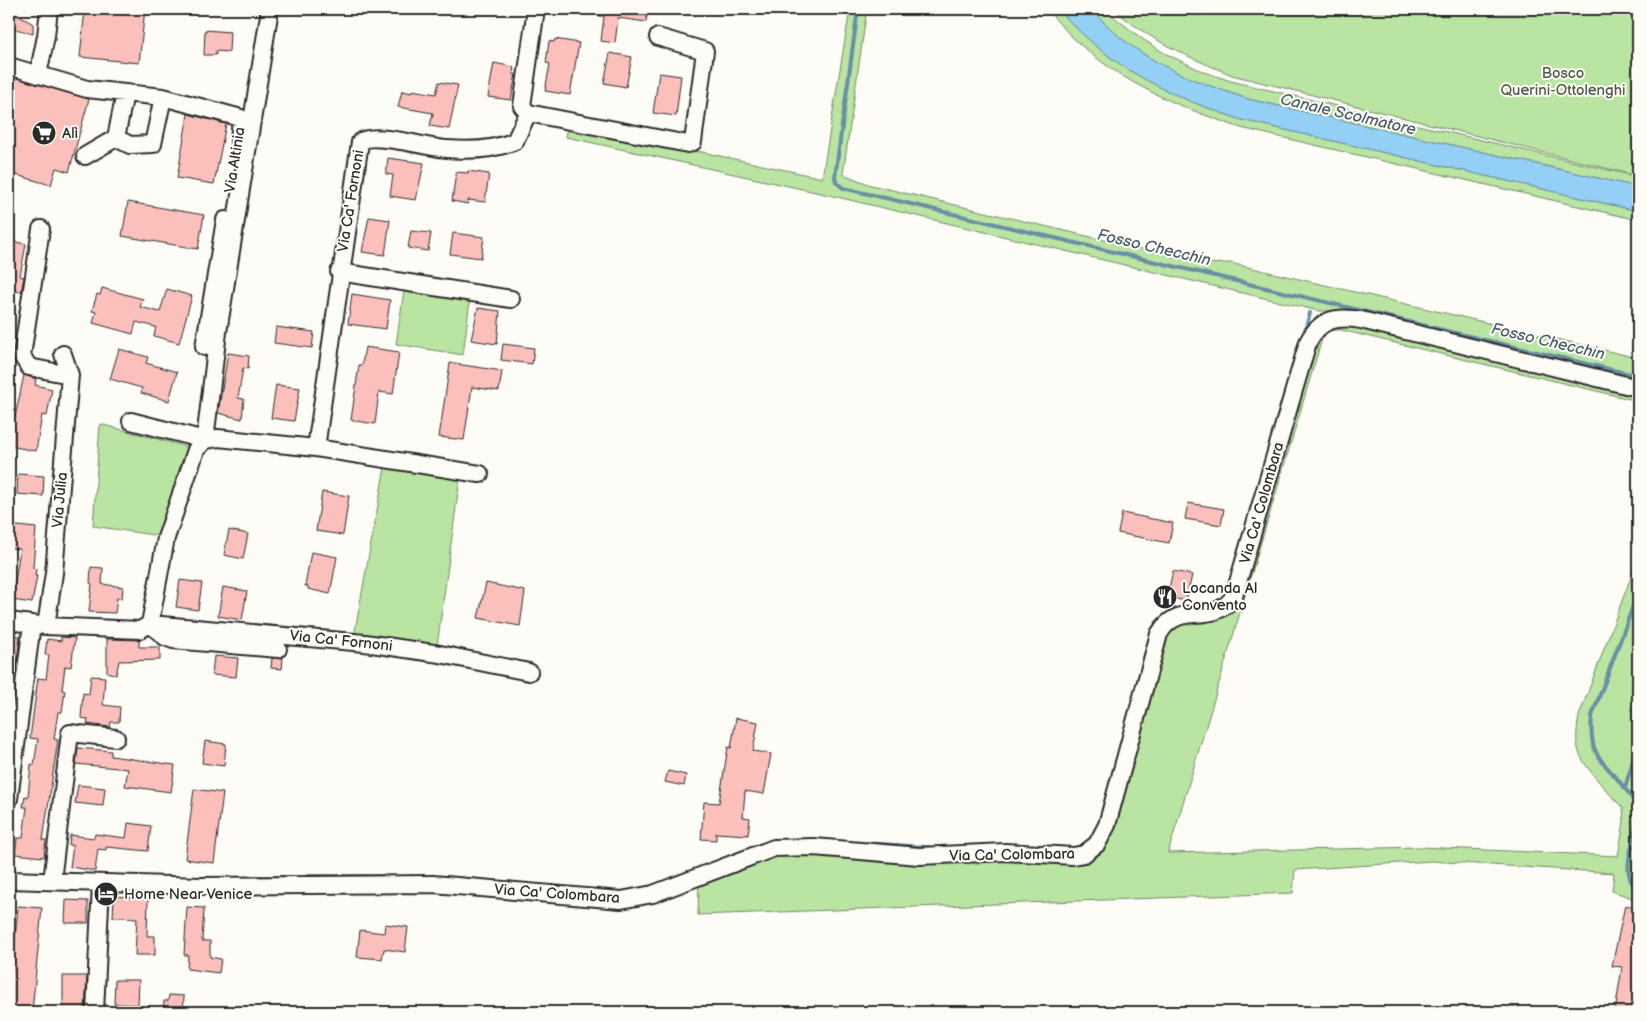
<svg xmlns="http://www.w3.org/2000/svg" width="1647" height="1021" font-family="'Balsamiq Sans',sans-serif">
	<rect width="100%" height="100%" fill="#fdfcf7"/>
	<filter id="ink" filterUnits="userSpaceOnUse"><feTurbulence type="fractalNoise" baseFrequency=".02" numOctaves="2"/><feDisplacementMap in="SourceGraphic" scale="10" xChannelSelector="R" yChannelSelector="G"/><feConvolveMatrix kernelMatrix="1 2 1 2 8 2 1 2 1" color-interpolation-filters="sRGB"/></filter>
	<g filter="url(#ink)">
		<path fill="#bae4a1" stroke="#728866" d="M850 9H867L843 174 871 185 1205 264 1230 263 1638 358V380L1343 311H1319L820 193 566 137 567 129 702 152 822 178Z
			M1047 9H1059C1108 68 1172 97 1242 120L1638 211V220L1241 128C1165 102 1098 74 1047 9Z
			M1090 9H1104L1141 38 1164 53 1204 72 1231 81 1638 177V187L1248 99C1209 86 1170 73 1136 49 1119 38 1105 23 1090 9Z
			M1114 9H1638V176L1232 75C1191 58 1148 40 1114 9Z
			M404 291 470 300 463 355 396 344Z
			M1335 322 1638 392V401L1341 330H1329L1322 339 1168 853 1421 847 1618 856 1624 822 1623 808C1612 797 1583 766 1579 752 1575 739 1577 728 1579 716L1638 558V900L1612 891 1614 873 1431 861 1295 870 1293 893 698 915 699 881 777 853 1088 857 1159 645 1180 621 1227 615 1234 609 1242 586 1311 344Z
			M100 424 191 448 172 496 160 536 93 526Z
			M385 467 460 478 437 646 354 636Z"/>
		<path fill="#94d0f5" stroke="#6a8ea4" d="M1059 9H1090C1105 23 1119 38 1136 49 1170 73 1209 86 1248 99L1638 187V211L1242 120C1172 97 1108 68 1059 9Z"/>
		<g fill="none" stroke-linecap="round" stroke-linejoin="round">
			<path stroke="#6a8ea4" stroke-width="4" d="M858 9 835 177 836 182 843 188 1638 376
				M1303 337 1310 313
				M1638 593 1592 716C1588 760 1604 759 1626 790 1629 793 1633 798 1634 802 1646 831 1613 868 1638 890
				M1625 788 1637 746 1635 706 1638 689
				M867 843 937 848
				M308 876H385
				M254 877H290
				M442 877 515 883"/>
		</g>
		<path fill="#fbbfbc" stroke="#2b2b2b" d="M85 9H145L139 63 80 57Z
			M599 9H648L646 22 618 18 615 43 601 41 604 16H598Z
			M9 11 30 22 33 24V34L9 27Z
			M205 30 230 32 229 52 216 51V55H204Z
			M555 39 579 43 570 95 545 91 550 64 546 63 549 41 554 42Z
			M610 53 632 57 626 87 604 83Z
			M494 63 514 67 513 74H516L511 100 488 97Z
			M659 73 681 76 676 116 653 113Z
			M9 76 89 99 69 172 56 168 51 185 9 173Z
			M439 82 458 85 449 129 430 126 433 113 398 107 402 91 412 93V90L436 94Z
			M188 114 226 124 214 184 177 178Z
			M388 158 424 163 416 200 390 196 393 175 386 174Z
			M468 171 489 174 485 202 468 200V204L452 201 456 172 468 173Z
			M128 202 204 215 198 249 122 236Z
			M369 217 390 220 385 255 362 252Z
			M411 231 431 233 428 251 408 248Z
			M453 233 484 237 481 258 450 254Z
			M9 241 26 244 20 276 24 277 21 292 9 290Z
			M102 288 143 299 140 307 160 312 167 289 192 296 179 343 154 336 156 327 136 322 133 334 93 323 96 312 92 311 97 294 100 295Z
			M352 294 390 300 386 329 348 324Z
			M478 308 500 311 497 344 471 340Z
			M276 327 314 332 312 348 274 343Z
			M503 344 534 348 532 364 501 360Z
			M365 347 399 352 393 394 379 392 375 424 351 420 359 365H362Z
			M119 349 148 357 146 363 177 372 169 401 141 393 142 388 110 379Z
			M228 353 249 356 248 369 243 368 238 398 244 399 242 419 218 413Z
			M450 363 502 371 499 391 472 387 464 440 439 437Z
			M24 375 36 379 35 385 52 389 47 416 42 415 36 451 9 446V416L15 417Z
			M276 385 300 388 294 421 271 418Z
			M18 474 44 476 43 496 17 494Z
			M322 492 349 496 343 535 316 531Z
			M1188 503 1224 509 1221 525 1185 519Z
			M1122 513 1173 523 1169 543 1118 533Z
			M9 525 36 528 33 568 36 569 35 576H37L32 603 12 600 20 549 9 548Z
			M229 530 248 534 243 559 224 555Z
			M311 552 337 557 330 594 308 589V586H305Z
			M91 567 103 568 102 584 123 587 122 598H117L115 613 89 612 92 584 90 583Z
			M1173 571 1192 575 1186 601 1167 597Z
			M180 580 202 583 198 610 176 607Z
			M486 583 525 591 520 626 478 618Z
			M223 587 247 591 242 620 218 616Z
			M9 635 20 636 16 669 9 668Z
			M61 637 75 638 71 667 65 666 62 690 65 691 62 712H58L54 739 58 740 43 840H46L44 857 15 854 17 838H23L27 807H23L25 796 28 797 31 764 34 765 38 739 30 738 38 678 46 679 49 655H45L47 639 61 641Z
			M107 639 139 640V647H160V660L119 661 116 675 107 672Z
			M214 656 238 658 236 677 212 675Z
			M283 657 282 669 271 668 272 658Z
			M91 676 105 677 103 705 120 707 119 722H111L110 727 87 724 88 719 81 718 83 693 89 694Z
			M736 718 758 722 753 751 771 754 764 794 745 791 743 817 750 818 748 835 716 833V840L701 839 704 802 719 803 728 747 731 748Z
			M205 741 226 744 224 766 202 763Z
			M78 748 111 751V756L175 765 171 792 125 786 128 769 76 764Z
			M668 771 686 775 684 786 665 782Z
			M78 785 105 788 103 806 75 803Z
			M194 789 223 793 214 863 185 859Z
			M128 823 151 826 148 851 106 847V850L98 849 95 871 70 867 73 846 69 845 70 835 94 838 95 834 126 838Z
			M114 896 148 899 147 936H155V955H135L137 918 113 917Z
			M66 900 88 901V923H65Z
			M1625 905 1638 908V1012H1615L1622 967 1612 966Z
			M18 906 42 908 32 1012H9V972H12Z
			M187 907 204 908 202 941H210V957L221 959 219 973 187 969 188 955H184Z
			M385 924 408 927 405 952 384 949 382 959 357 957 360 930 384 933Z
			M63 976H87L85 1010H63Z
			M115 980H139L138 1005 114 1004Z
			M169 995 184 996 183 1012H163L164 1001H168Z"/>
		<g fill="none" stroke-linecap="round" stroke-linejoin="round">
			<defs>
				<path id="minor" d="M9 66 87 89 163 97 241 118 239 142
					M38 75 46 36 49 9
					M125 93 116 138 130 145 153 144 163 97
					M528 113 522 106 536 9
					M85 156 116 138
					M41 229 22 356 29 367 70 375
					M339 272 511 299
					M204 347 225 220
					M131 421 205 440 218 332 270 9
					M316 448 360 142C373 131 428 148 447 149 470 151 494 150 515 141L528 113 688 144 693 142 705 51 658 37
					M9 621 46 626 140 630 150 624 166 538 196 450 205 440 218 438 316 448 480 474
					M150 624 365 643 440 654 529 672
					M150 624 165 637 173 640 278 649
					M46 626 54 573 70 375 63 354
					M9 799 32 624
					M9 880 202 886 433 884 621 900 653 894 774 848 814 847 919 856 1005 852 1073 856 1084 854 1097 844 1107 825 1159 634C1180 598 1212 629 1234 596L1308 342C1320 319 1336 316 1361 320L1638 388
					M52 881 70 733 116 738
					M95 1012 101 883"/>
			</defs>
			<use href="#minor" stroke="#2b2b2b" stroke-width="20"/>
			<use href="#minor" stroke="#fdfcf7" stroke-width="16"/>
		</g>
	</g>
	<defs>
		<symbol id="supermarket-disc" viewBox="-11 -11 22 22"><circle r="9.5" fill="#2b2b2b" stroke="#fdfcf7"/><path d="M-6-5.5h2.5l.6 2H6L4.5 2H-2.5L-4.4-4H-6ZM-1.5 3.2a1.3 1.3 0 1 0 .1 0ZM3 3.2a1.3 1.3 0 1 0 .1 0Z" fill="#fff"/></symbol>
		<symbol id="restaurant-disc" viewBox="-11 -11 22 22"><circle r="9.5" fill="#2b2b2b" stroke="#fdfcf7"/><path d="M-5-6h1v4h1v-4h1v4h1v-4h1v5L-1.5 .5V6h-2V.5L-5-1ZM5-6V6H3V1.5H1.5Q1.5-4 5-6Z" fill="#fff"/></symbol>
		<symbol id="hotel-disc" viewBox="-11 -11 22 22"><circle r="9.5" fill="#2b2b2b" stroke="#fdfcf7"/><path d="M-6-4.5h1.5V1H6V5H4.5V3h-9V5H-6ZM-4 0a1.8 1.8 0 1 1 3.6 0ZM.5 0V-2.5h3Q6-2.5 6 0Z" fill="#fff"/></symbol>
	</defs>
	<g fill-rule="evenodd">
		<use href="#supermarket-disc" x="30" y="119" width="28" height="28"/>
		<use href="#restaurant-disc" x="1151" y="583" width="28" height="28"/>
		<use href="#hotel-disc" x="92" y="880" width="28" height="28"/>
	</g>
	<g text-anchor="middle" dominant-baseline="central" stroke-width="4" stroke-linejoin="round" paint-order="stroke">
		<g font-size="15" fill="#4f5948" stroke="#fdfcf7">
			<text x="1563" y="73">Bosco<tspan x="1563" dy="17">Querini-Ottolenghi</tspan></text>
		</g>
		<g font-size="15" fill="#2b2b2b" stroke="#fdfcf7" text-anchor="start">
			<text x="62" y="133">Alì</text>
			<text x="1182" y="588">Locanda Al<tspan x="1182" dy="17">Convento</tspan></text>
			<text x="124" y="894">Home Near Venice</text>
		</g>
		<g font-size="15" fill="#2b2b2b" stroke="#fdfcf7">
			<text transform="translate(235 160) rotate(-81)">Via Altinia</text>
			<text transform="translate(351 201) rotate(-81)">Via Ca' Fornoni</text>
			<text transform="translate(60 500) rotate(-85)">Via Julia</text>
			<text transform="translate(1262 503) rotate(-74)">Via Ca' Colombara</text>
			<text transform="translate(341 641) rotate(6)">Via Ca' Fornoni</text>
			<text transform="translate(1012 855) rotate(-1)">Via Ca' Colombara</text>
			<text transform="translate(557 894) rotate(4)">Via Ca' Colombara</text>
		</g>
		<g font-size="16" font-style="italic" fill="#4a5d68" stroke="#fdfcf7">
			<text transform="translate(1348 115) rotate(13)">Canale Scolmatore</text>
			<text transform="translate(1154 248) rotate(13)">Fosso Checchin</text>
			<text transform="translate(1548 342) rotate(13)">Fosso Checchin</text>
		</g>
	</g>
	<rect width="1647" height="1021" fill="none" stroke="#fdfcf7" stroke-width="30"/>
	<rect x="15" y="15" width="1617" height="991" fill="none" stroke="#2b2b2b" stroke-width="2" filter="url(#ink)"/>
</svg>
